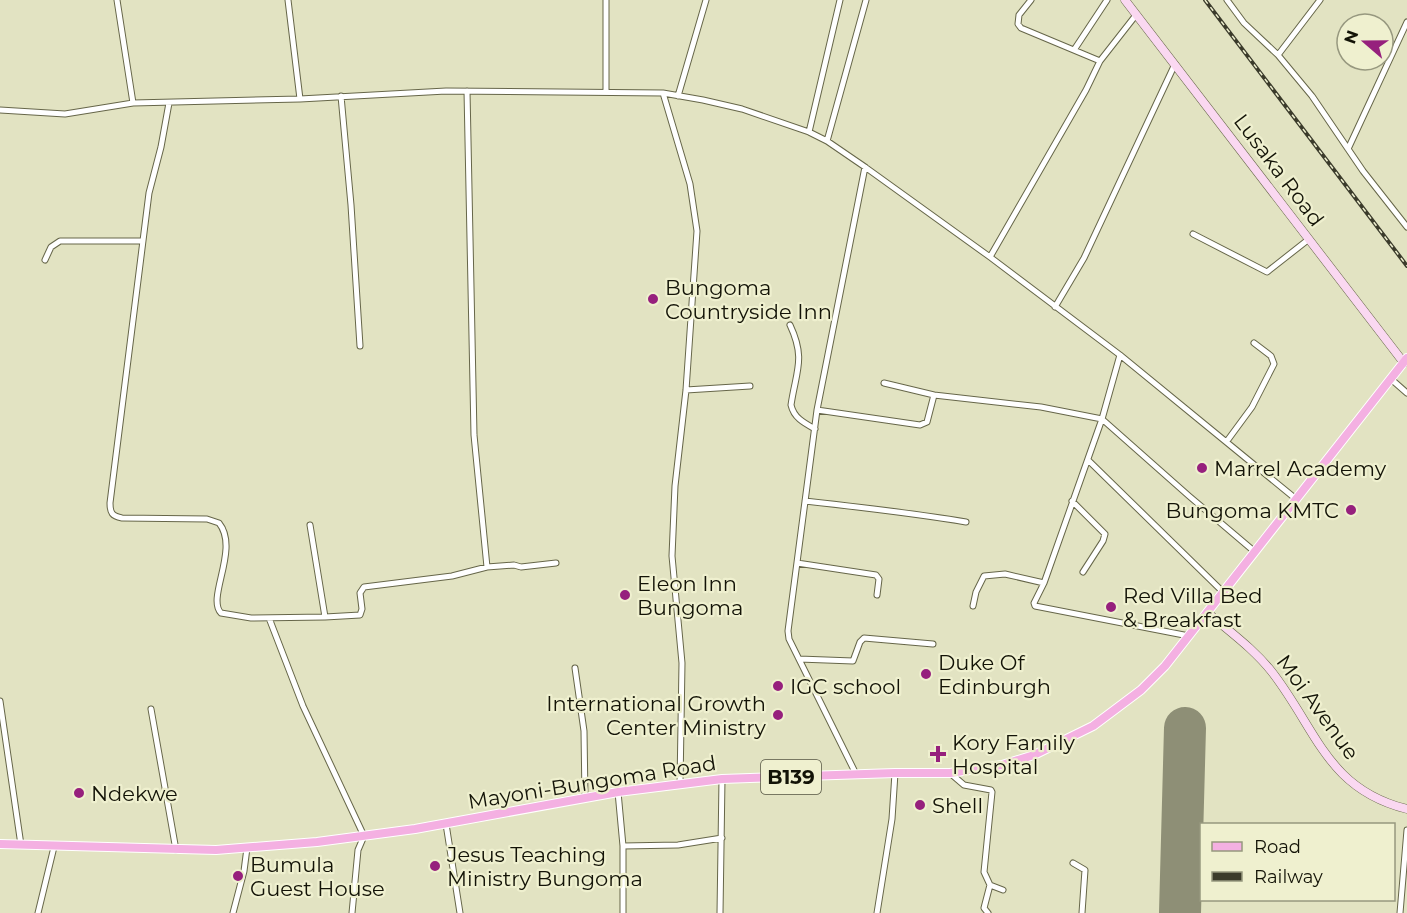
<svg xmlns="http://www.w3.org/2000/svg" width="1407" height="913" font-family="Montserrat,sans-serif">
	<rect width="100%" height="100%" fill="#e2e3c2"/>
	<g fill="none" stroke-linecap="round" stroke-linejoin="round">
		<path stroke="#8e8f76" stroke-width="42" d="M1180 913 1185 728"/>
		<defs>
			<path id="street" d="M117 0 133 103
				M288 0 300 99
				M1031 0 1019 15 1018 24 1021 28 1100 61
				M1227 0 1244 23 1278 55 1312 96 1363 171 1407 227
				M1074 50 1107 0
				M1278 55 1320 0
				M467 91 474 435 487 567
				M606 91V0
				M663 93 690 184 697 231 686 390 675 486 672 556 682 663 680 785
				M341 96 351 205 360 346
				M678 96 706 0
				M169 103 161 147 149 193 110 503C110 513 112 516 122 518L207 519 219 523C240 549 206 598 221 613L251 618 325 617
				M0 110 65 114 133 103 300 99 446 91 663 93 703 100 742 109 809 132 827 141 865 167 990 257 1120 355 1296 499
				M809 132 840 0
				M827 141 866 0
				M1348 149 1407 22
				M1193 234 1267 272 1309 239
				M990 257 1086 90 1100 61 1136 15
				M45 260 51 247 60 241H143
				M1055 307 1084 258 1175 64
				M790 325C806 359 796 371 791 405 794 418 804 423 815 429
				M1120 355 1102 419 1044 583 1034 603 1035 606 1189 636
				M1391 379 1407 393
				M884 383 934 395 1041 407 1102 419 1189 496 1255 552
				M686 390 750 386
				M817 410 920 425 927 422 934 395
				M1227 441 1252 407 1274 364 1271 356 1254 343
				M1088 460 1223 592
				M805 501C859 507 913 513 966 522
				M1072 501 1105 534 1103 541 1083 572
				M310 525 325 617 360 615 362 609 360 593 364 587 452 576 487 567 514 565 521 567 556 563
				M797 563 876 575 879 579 877 595
				M973 606 976 592 984 576 1005 574 1044 583
				M269 618 303 706 364 836 358 850 352 913
				M799 659 853 661 860 642 864 638 933 644
				M575 668 584 731 585 798
				M0 701 21 845
				M151 709 176 850
				M950 773 964 785 991 790 992 792 984 872 990 885 1003 890
				M856 774 789 639 788 631 817 410 865 167
				M618 792 623 846V913
				M446 824 460 913
				M623 846 678 845 722 838
				M1073 863 1085 870 1082 913
				M38 913 54 847
				M233 913 244 871 247 848
				M720 913 722 779
				M877 913 892 819 895 773
				M988 913 984 908 990 885
				M1400 913 1407 830"/>
			<path id="secondary" d="M1125 0 1404 363
				M1208 613C1230 632 1254 649 1272 672 1317 730 1327 789 1407 809"/>
			<path id="primary" d="M0 844 216 850 317 842 415 829 618 792 722 779 895 773H950L1002 765 1034 755 1093 726 1141 690 1165 666 1407 358"/>
		</defs>
		<use href="#street" stroke="#666649" stroke-width="7"/>
		<use href="#secondary" stroke="#666649" stroke-width="9"/>
		<use href="#primary" stroke="#fff" stroke-width="10"/>
		<use href="#street" stroke="#fff" stroke-width="5"/>
		<use href="#secondary" stroke="#fad8f1" stroke-width="8"/>
		<use href="#primary" stroke="#f4b0e2" stroke-width="8"/>
		<defs>
			<path id="rail" d="M1205 0 1407 266"/>
		</defs>
		<use href="#rail" stroke="#3b3b2b" stroke-width="4"/>
		<use href="#rail" stroke="#eff0cf" stroke-width="1.5" stroke-dasharray="4.5" stroke-linecap="butt"/>
	</g>
	<g fill="#96207d" stroke="#eff0cf" stroke-width="2">
		<circle cx="653" cy="299" r="6"/>
		<circle cx="1202" cy="468" r="6"/>
		<circle cx="1351" cy="510" r="6"/>
		<circle cx="625" cy="595" r="6"/>
		<circle cx="1111" cy="607" r="6"/>
		<circle cx="926" cy="674" r="6"/>
		<circle cx="778" cy="686" r="6"/>
		<circle cx="778" cy="715" r="6"/>
		<path d="M935 745h6v6h6v6h-6v6h-6v-6h-6v-6h6z"/>
		<circle cx="79" cy="793" r="6"/>
		<circle cx="920" cy="805" r="6"/>
		<circle cx="435" cy="866" r="6"/>
		<circle cx="238" cy="876" r="6"/>
	</g>
	<g text-anchor="middle" dominant-baseline="central" stroke-width="4.5" stroke-linejoin="round" paint-order="stroke">
		<rect fill="#eff0cf" stroke="#555543" stroke-width="1.5" x="761" y="760" width="60" height="34" rx="4.5"/>
		<g font-size="20" font-weight="bold" fill="#131307">
			<text x="791" y="777">B139</text>
		</g>
		<g font-size="21" fill="#131307" stroke="#eff0cf">
			<text transform="translate(1279 170) rotate(53)">Lusaka Road</text>
			<text transform="translate(1318 707) rotate(54)">Moi Avenue</text>
			<text transform="translate(592 782) rotate(-9)">Mayoni-Bungoma Road</text>
		</g>
		<g font-size="21" fill="#131307" stroke="#eff0cf" text-anchor="start">
			<text x="665" y="287">Bungoma<tspan x="665" dy="24">Countryside Inn</tspan></text>
			<text x="1214" y="468">Marrel Academy</text>
			<text x="1339" y="510" text-anchor="end">Bungoma KMTC</text>
			<text x="637" y="583">Eleon Inn<tspan x="637" dy="24">Bungoma</tspan></text>
			<text x="1123" y="595">Red Villa Bed<tspan x="1123" dy="24">&amp; Breakfast</tspan></text>
			<text x="938" y="662">Duke Of<tspan x="938" dy="24">Edinburgh</tspan></text>
			<text x="790" y="686">IGC school</text>
			<text x="766" y="703" text-anchor="end">International Growth<tspan x="766" dy="24">Center Ministry</tspan></text>
			<text x="952" y="742">Kory Family<tspan x="952" dy="24">Hospital</tspan></text>
			<text x="91" y="793">Ndekwe</text>
			<text x="932" y="805">Shell</text>
			<text x="447" y="854">Jesus Teaching<tspan x="447" dy="24">Ministry Bungoma</tspan></text>
			<text x="250" y="864">Bumula<tspan x="250" dy="24">Guest House</tspan></text>
		</g>
	</g>
	<rect x="1200" y="823" width="195" height="78" fill="#eff0cf" stroke="#97987f" stroke-width="1.5"/>
	<rect x="1212" y="842" width="30" height="9" fill="#f4b0e2" stroke="#97987f" stroke-width="1.5"/>
	<text x="1254" y="853" font-size="18" fill="#131307">Road</text>
	<rect x="1212" y="872" width="30" height="9" fill="#3b3b2b" stroke="#97987f" stroke-width="1.5"/>
	<text x="1254" y="883" font-size="18" fill="#131307">Railway</text>
	<g transform="translate(1365 42) rotate(290)"><circle r="28" fill="#eff0cf" stroke="#97987f" stroke-width="1.5"/>
	<path d="M0-4.5L10 22L0 15L-10 22Z" fill="#96207d"/>
	<text y="-9" font-size="16" font-weight="bold" text-anchor="middle" fill="#131307">N</text>
	</g>
</svg>
